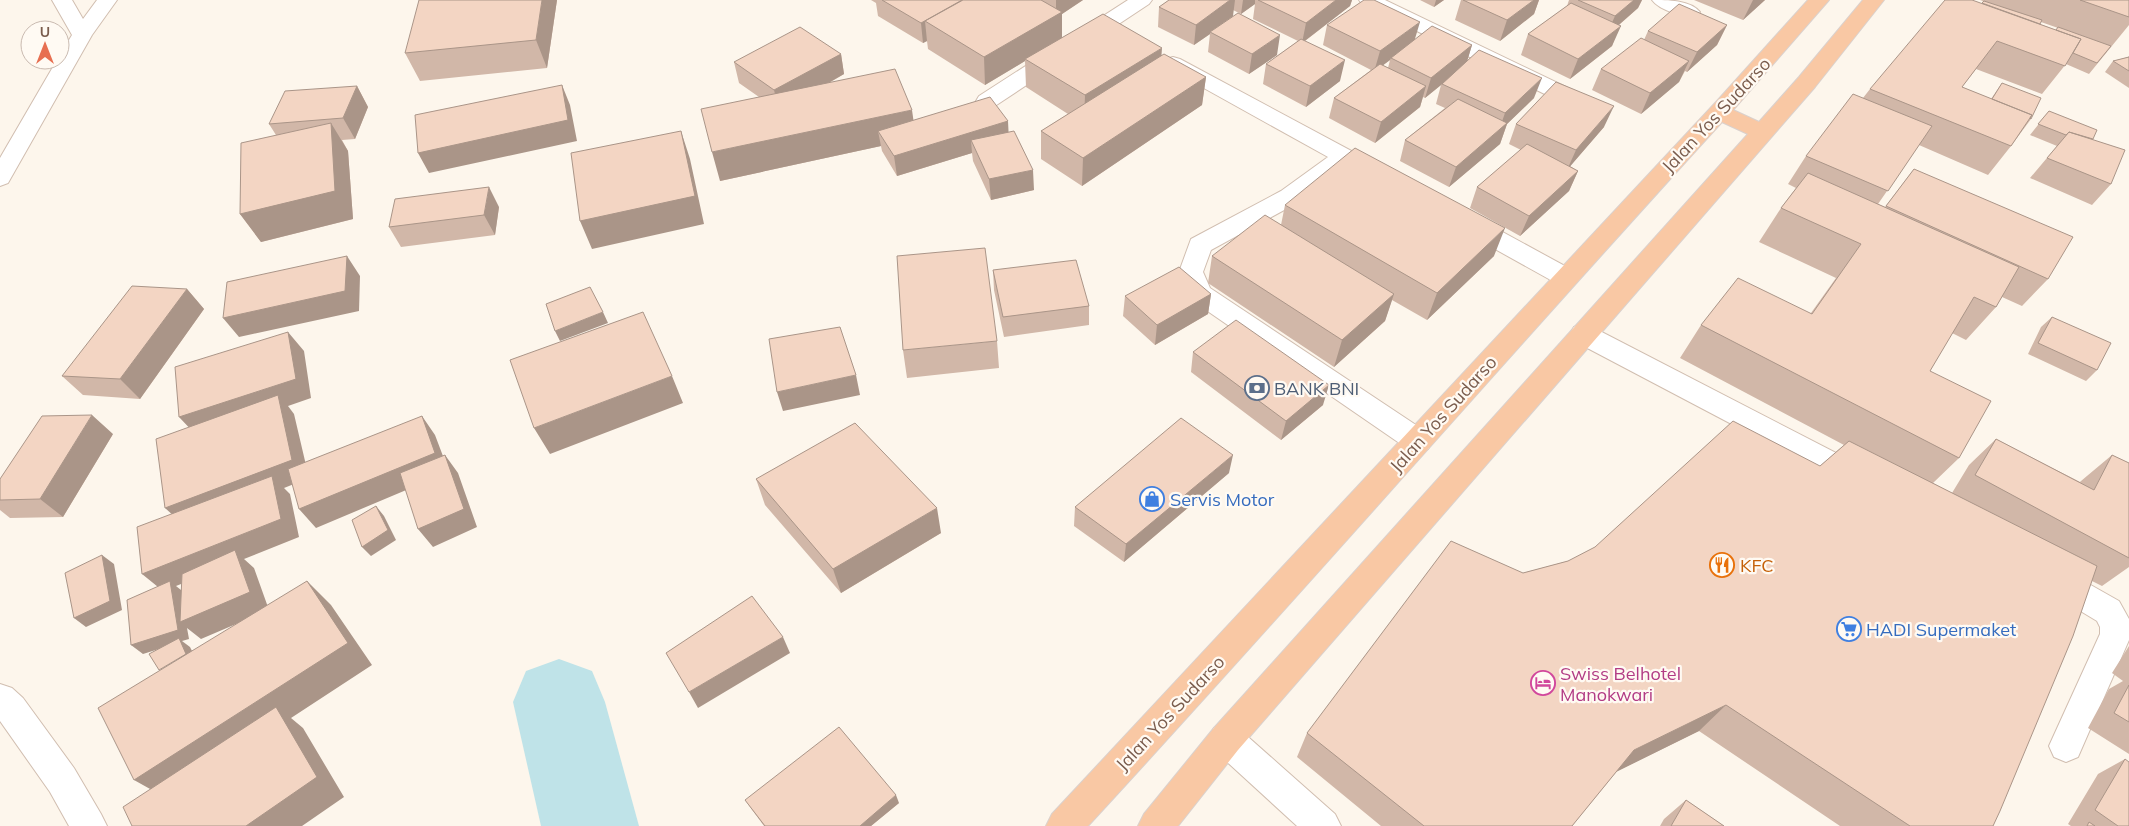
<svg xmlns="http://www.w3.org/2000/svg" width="2129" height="826" font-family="Mulish,sans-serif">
	<rect width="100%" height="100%" fill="#fdf6ec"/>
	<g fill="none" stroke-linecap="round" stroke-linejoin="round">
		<path fill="#bfe3e8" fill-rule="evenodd" d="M559 659 592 671 605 702 639 826H541L513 702 526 671Z"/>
		<defs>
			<path id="minor" d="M52 0H72L83 19 97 0H117L92 35 8 183 0 186V158L57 60H60V55L72 35Z
				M1128 0H1152L1149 4 995 106 987 108 979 106 976 101 979 96Z
				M1359 0H1385L1591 99 1594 104 1591 109 1583 111 1575 109 1362 4Z
				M1652 0C1668 0 1690 0 1700 12L1697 16C1686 19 1659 10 1652 0Z
				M1173 57 1180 59 1385 169 1389 174 1385 179C1370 184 1358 174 1345 166L1297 203 1211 250 1203 272 1210 288 1428 433 1432 441 1428 449 1418 452 1408 449 1190 299 1179 272 1191 239 1281 191 1328 157 1166 67 1162 63 1166 59Z
				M1467 215 1475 217 1574 271 1577 277 1574 283 1565 286 1556 283 1459 229 1455 223 1459 217Z
				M1583 324 1592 327 1869 470 1873 478 1869 486 1859 490 1849 486 1574 341 1570 334 1574 327Z
				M2055 567 2066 571 2119 601 2129 619V640L2078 757 2066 762 2054 757 2049 746 2100 634V627L2097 621 2044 589 2040 580 2044 571Z
				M1226 723 1238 728 1335 814 1341 826H1297L1214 750 1209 739 1214 728Z"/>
			<path id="tertiary" d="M0 684 12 688 23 698 74 768 101 814 107 826H69L50 792 0 721Z"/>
			<path id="trunk" d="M1808 0H1829L1733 110 1759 122 1799 77 1863 0H1884L1815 87 1238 750 1178 826H1138L1144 814 1214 728 1748 134 1722 122C1509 355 1302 594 1088 826H1046L1052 814 1717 101Z"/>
		</defs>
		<use href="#minor" stroke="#d1beb0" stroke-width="2"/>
		<use href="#tertiary" stroke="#d1beb0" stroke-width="2"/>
		<use href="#trunk" stroke="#dad1cd" stroke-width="2"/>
		<use href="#minor" fill="#fff" fill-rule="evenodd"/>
		<use href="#tertiary" fill="#fff" fill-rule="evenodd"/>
		<use href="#trunk" fill="#f9c8a4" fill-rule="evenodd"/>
	</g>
	<path fill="#d1b7a8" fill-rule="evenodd" d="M557 0 547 68 420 81 405 53Z
		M871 0H1083L1062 14V38L1162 55 1206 77 1202 105 1082 186 1041 159V131L1068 114 1026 87 1025 61 985 85 928 49 927 41 923 43 878 16 876 3Z
		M1169 0H1352L1350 6 1305 41 1340 81 1306 107 1263 84 1266 64 1298 41 1253 19 1255 4 1241 14 1233 10V16L1277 55 1249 74 1208 52 1210 34 1194 45 1158 27 1159 7Z
		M1420 0H1444L1434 7Z
		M1461 0H1539L1534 14 1500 41 1455 20Z
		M1569 0H1642L1638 8 1619 25 1612 46 1570 79 1521 55 1528 34 1567 6Z
		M1694 0H1765L1743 20Z
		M1980 0H2129V25L2089 74 2066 64 2042 94 1976 69 1962 87 1991 99 2002 83 2031 119 2011 146 1988 175 1919 145 1878 204 1885 207 1914 169 2048 279 2022 306 2002 297 1996 307 1966 340 1952 333 1930 371 1959 458 1933 483 1952 493 1969 465 1996 439 2080 482 2081 481 2112 455 2129 463V567L2102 586 2092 581 1993 826H1840L1699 731 1617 771 1572 826H1381L1297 757 1307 733 1523 573 1568 561 1820 466 1844 445 1680 358 1701 325 1811 313 1836 278 1759 242 1781 208 1796 188 1788 184 1806 156 1863 98 1870 89 1982 3 1983 1ZM2041 22 2058 28 2056 30 2040 24Z
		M1327 25 1415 39 1472 45 1467 61 1534 98 1507 124 1500 144 1449 187 1400 161 1405 140 1445 108 1436 104 1441 85 1425 98 1423 97 1420 107 1375 143 1329 118 1334 98 1371 70 1323 45ZM1390 60 1388 68 1383 65Z
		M1727 25 1717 45 1687 72 1685 71 1679 82 1641 114 1592 90 1601 69 1644 40 1648 31Z
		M841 54 844 74 829 83 913 120 1008 121V132L1034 190 991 200 973 161 972 153 897 176 882 151 881 146 720 181 759 97 739 83 734 62Z
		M2129 56V88L2105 72 2113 61 2128 57Z
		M357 86 368 107 355 139 342 140 348 151 353 219 261 242 240 214 276 135 269 124Z
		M2049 111 2093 139 2111 184 2092 205 2030 178 2057 146 2030 135Z
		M1516 124 1604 127 1570 166 1578 171 1569 191 1520 236 1470 208 1477 187 1521 150 1509 144Z
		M1285 205 1494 256 1427 320 1392 300 1385 321 1334 367 1208 283 1212 256 1281 225Z
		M499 207 495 235 401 247 389 227Z
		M993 270 1089 306V325L1004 337 994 290Z
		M187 289 204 309 140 399 83 395 62 376Z
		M1211 294 1208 314 1155 345 1123 316 1125 296Z
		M2052 317 2097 370 2086 381 2028 354 2041 327Z
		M997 341 999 368 907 378 903 350Z
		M1193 352 1323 405 1281 440 1191 372Z
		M113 434 63 517 10 518 0 510V479Z
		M1229 473 1124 562 1074 526 1075 507Z
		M756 479 941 533 841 593 765 505Z
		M2129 646V754L2088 728 2109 689 2123 681 2112 673Z
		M2125 759 2129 826H2071L2068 824 2098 774Z
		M745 800 899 803 871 826H764L750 807Z
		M1686 800 1724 826H1660L1664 819Z"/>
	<path fill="#aa9588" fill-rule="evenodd" d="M542 0H557L547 68 536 40Z
		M962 0 925 21 927 41 923 43 921 23Z
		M1056 0H1083L1062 14V40L1025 59V61L985 85 984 57 1056 15Z
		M1230 0H1235L1233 16 1210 32V34L1194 45 1196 25Z
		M1243 0H1255V4L1241 14Z
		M1336 0H1352L1350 6 1302 43 1306 23Z
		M1436 0H1444L1434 7Z
		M1534 0H1539L1534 14 1500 41 1507 20Z
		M1634 0H1642L1638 8 1606 36 1615 16Z
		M1753 0H1765L1743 20Z
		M1420 22 1414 42 1391 58 1390 60 1374 72 1380 51Z
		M1727 25 1717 45 1687 72 1697 52Z
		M1621 26 1612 46 1570 79 1578 59Z
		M1280 35 1277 55 1249 74 1252 54Z
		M1472 45 1466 65 1442 84 1441 85 1425 98 1431 78Z
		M1162 48 1160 76 1084 124 1085 95Z
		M841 54 844 74 779 111 774 90Z
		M1345 60 1340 81 1306 107 1310 86Z
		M1689 61 1679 82 1641 114 1650 93Z
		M1206 77 1202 105 1082 186 1083 158Z
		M1542 78 1534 98 1507 124 1500 144 1449 187 1456 167 1499 130 1505 113Z
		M562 85 570 105 577 141 429 173 418 153Z
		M357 86 368 107 355 139 343 118Z
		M1426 86 1420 107 1375 143 1381 122Z
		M1614 106 1604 127 1567 170 1576 150Z
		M912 110 916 138 878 131 881 146 720 181 712 152Z
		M1008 121 1009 141 971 140 972 153 897 176 894 156Z
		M331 123 348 151 353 219 261 242 240 214Z
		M681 131 690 159 704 224 592 249 580 221Z
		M1033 170 1034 190 991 200 989 179Z
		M1578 171 1569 191 1520 236 1529 216Z
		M489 187 499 207 495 235 484 215Z
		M1505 228 1494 256 1427 320 1437 293Z
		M347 256 360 276 359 311 239 337 223 318Z
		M187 289 204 309 140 399 120 379Z
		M1211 294 1208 314 1155 345 1157 325Z
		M1394 294 1385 321 1334 367 1342 340Z
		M603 312 608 323 560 341 555 331Z
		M288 332 304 351 311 398 288 406 294 414 309 478 284 488 290 494 299 537 244 559 254 568 269 610 201 639 187 628 189 639 182 641 190 647 200 667 174 683 181 642 143 654 131 645 163 591 142 574 185 526 165 508 197 436 179 417ZM239 561 181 590 176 586Z
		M856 375 860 395 783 411 777 392Z
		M672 376 683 403 550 454 534 428Z
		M1329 385 1323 405 1281 440 1286 421Z
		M92 415 113 434 63 517 40 499Z
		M422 416 435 435 449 472 316 528 299 509Z
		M445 455 458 473 477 527 433 547 418 529Z
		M1233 455 1229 473 1124 562 1126 544Z
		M376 506 384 516 396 540 371 556 362 547Z
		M937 508 941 533 841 593 833 569Z
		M102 555 114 564 122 610 86 627 74 618Z
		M307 581 331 605 372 665 291 718 303 728 344 797 302 826H246L168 799 134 780Z
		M783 637 790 653 698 708 689 692Z
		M1726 705 1699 731 1610 775 1634 750Z
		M896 795 899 803 871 826H860Z"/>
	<path fill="#f3d5c3" stroke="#aa9588" d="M419 0H542L536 40 405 53Z
		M882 0H962L921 23Z
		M963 0H1041L1062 12 984 57 925 21Z
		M1169 0H1230L1196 25 1159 7Z
		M1258 0H1336L1306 23Z
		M1364 0H1374L1420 22 1380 51 1327 25Z
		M1463 0H1534L1507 20Z
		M1578 0H1634L1615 16Z
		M1945 0H1972L2081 39 2065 66 1997 41 1962 87 2032 115 2011 146 1870 89Z
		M2080 0H2129V17Z
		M1984 1 2042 20 2040 24 1982 3Z
		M1571 3 1621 26 1578 59 1528 34Z
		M1679 4 1727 25 1697 52 1648 31Z
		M1238 13 1280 35 1252 54 1210 32Z
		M1103 14 1162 48 1085 95 1025 59Z
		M1432 26 1472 45 1431 78 1391 58Z
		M800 27 841 54 774 90 734 62Z
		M2058 27 2111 46 2097 63 2073 53 2081 39 2056 30Z
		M1641 38 1689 61 1650 93 1601 69Z
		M1301 39 1345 60 1310 86 1266 64Z
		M1479 50 1542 78 1505 113 1442 84Z
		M1164 54 1206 77 1083 158 1041 131Z
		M2129 57V71L2113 61Z
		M1380 64 1426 86 1381 122 1334 98Z
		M895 69 912 110 712 152 701 109Z
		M1556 82 1614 106 1576 150 1516 124Z
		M2002 83 2041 98 2031 119 2030 118 2032 115 1992 99Z
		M562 85 568 120 418 153 415 115Z
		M357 86 343 118 269 124 285 91Z
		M1853 94 1932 126 1888 191 1806 156Z
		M990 97 1008 121 894 156 878 131Z
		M1458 99 1507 123 1456 167 1405 140Z
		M2049 111 2097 130 2093 139 2069 132 2066 135 2038 124Z
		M331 123 335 191 240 214 241 143Z
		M681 131 695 196 580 221 571 153Z
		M1014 131 1033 170 989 179 971 140Z
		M2069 132 2125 150 2111 184 2047 158Z
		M1527 144 1578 171 1529 216 1477 187Z
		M1355 148 1505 228 1437 293 1285 205Z
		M1914 169 2073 237 2048 279 1886 206Z
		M1808 173 2019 267 1996 307 1974 297 1930 371 1991 401 1959 458 1701 325 1738 278 1812 314 1861 244 1781 208Z
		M489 187 484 215 389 227 395 199Z
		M1265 215 1394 294 1342 340 1212 256Z
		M985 248 997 341 903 350 897 256Z
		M347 256 345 291 223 318 227 282Z
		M1076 260 1089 306 1003 317 993 270Z
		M1179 267 1211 294 1157 325 1125 296Z
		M132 286 187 289 120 379 62 376Z
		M590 287 603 312 555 331 546 304Z
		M643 312 672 376 534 428 510 360Z
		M2052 317 2111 343 2097 370 2038 343Z
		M1236 320 1329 385 1286 421 1193 352Z
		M840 327 856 375 777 392 769 339Z
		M288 332 296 379 179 417 175 367Z
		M278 395 292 460 165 508 156 439Z
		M92 415 40 499 0 500V479L42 416Z
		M422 416 435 453 299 509 288 469Z
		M1181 418 1233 455 1126 544 1075 507Z
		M1733 421 1820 466 1849 441 2097 566 2073 636 2000 811 1993 826H1910L1726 705 1634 750 1572 826H1424L1307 733 1451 541 1523 573 1568 561 1595 547Z
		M855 423 937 508 833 569 756 479Z
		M1996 439 2094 490 2112 455 2129 463V558L1975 475Z
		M445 455 464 509 418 529 400 473Z
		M272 476 281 519 142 574 137 527Z
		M376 506 388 530 362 547 352 520Z
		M235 550 250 592 180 622 182 574Z
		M102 555 110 601 74 618 65 573Z
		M170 581 178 630 131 645 127 600Z
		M307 581 348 643 134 780 98 708Z
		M752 596 783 637 689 692 666 653Z
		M179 638 186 654 159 670 149 654Z
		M2129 685V722L2114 713Z
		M276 707 317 777 246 826H132L123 807Z
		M839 727 896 795 860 826H765L745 800Z
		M2125 759 2129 762V826H2118L2095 810Z
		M1686 800 1724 826H1671Z
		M2089 822 2095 826H2087Z"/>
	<defs>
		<symbol id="bank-ring" viewBox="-11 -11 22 22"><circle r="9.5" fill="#fffaf3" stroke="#5c6f8a" stroke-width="1.5"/><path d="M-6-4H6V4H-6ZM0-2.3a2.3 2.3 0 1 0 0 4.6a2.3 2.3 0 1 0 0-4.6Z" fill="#5c6f8a"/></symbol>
		<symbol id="shop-ring" viewBox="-11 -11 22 22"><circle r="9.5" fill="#fffaf3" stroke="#3f7fe0" stroke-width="1.5"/><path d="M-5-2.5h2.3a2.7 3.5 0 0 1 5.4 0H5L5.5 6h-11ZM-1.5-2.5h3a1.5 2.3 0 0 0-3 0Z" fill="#3f7fe0"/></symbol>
		<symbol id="restaurant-ring" viewBox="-11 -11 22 22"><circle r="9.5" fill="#fffaf3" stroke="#e8710a" stroke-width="1.5"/><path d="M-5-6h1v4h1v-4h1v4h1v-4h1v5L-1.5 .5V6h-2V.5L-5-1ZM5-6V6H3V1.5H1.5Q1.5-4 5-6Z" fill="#e8710a"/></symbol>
		<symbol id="supermarket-ring" viewBox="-11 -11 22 22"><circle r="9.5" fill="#fffaf3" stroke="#3f7fe0" stroke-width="1.5"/><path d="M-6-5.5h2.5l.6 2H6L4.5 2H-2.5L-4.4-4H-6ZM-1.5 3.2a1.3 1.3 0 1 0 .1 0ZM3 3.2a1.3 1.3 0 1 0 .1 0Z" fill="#3f7fe0"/></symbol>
		<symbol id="hotel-ring" viewBox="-11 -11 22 22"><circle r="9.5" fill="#fffaf3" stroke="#d1479c" stroke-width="1.5"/><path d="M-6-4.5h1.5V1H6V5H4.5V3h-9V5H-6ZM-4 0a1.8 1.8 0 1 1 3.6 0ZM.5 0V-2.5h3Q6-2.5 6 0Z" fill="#d1479c"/></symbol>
	</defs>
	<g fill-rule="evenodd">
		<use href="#bank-ring" x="1243" y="374" width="28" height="28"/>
		<use href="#shop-ring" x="1138" y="485" width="28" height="28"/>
		<use href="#restaurant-ring" x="1708" y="551" width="28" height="28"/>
		<use href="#supermarket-ring" x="1835" y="615" width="28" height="28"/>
		<use href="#hotel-ring" x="1529" y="669" width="28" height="28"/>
	</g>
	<g text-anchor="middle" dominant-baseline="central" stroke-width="4.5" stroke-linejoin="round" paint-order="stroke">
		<g font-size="18" fill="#7a5c4d" stroke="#fffaf3">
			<text transform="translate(1716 115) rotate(-47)">Jalan Yos Sudarso</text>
			<text transform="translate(1443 414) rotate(-48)">Jalan Yos Sudarso</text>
			<text transform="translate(1170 713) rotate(-47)">Jalan Yos Sudarso</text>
		</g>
		<g font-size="18" fill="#4e5e75" stroke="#fffaf3" text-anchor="start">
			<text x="1274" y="388">BANK BNI</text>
		</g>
		<g font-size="18" fill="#366cbe" stroke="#fffaf3" text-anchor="start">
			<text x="1170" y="499">Servis Motor</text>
			<text x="1866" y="629">HADI Supermaket</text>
		</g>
		<g font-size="18" fill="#c56008" stroke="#fffaf3" text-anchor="start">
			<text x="1740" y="565">KFC</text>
		</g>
		<g font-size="18" fill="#b23c85" stroke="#fffaf3" text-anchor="start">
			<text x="1560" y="673">Swiss Belhotel<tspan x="1560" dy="21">Manokwari</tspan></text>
		</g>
	</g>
	<g transform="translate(45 45)"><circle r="24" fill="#fffaf3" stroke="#cabbb1"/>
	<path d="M0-4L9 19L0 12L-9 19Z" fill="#e76f51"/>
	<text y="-8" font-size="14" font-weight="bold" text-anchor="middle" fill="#7a5c4d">U</text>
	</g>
</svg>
